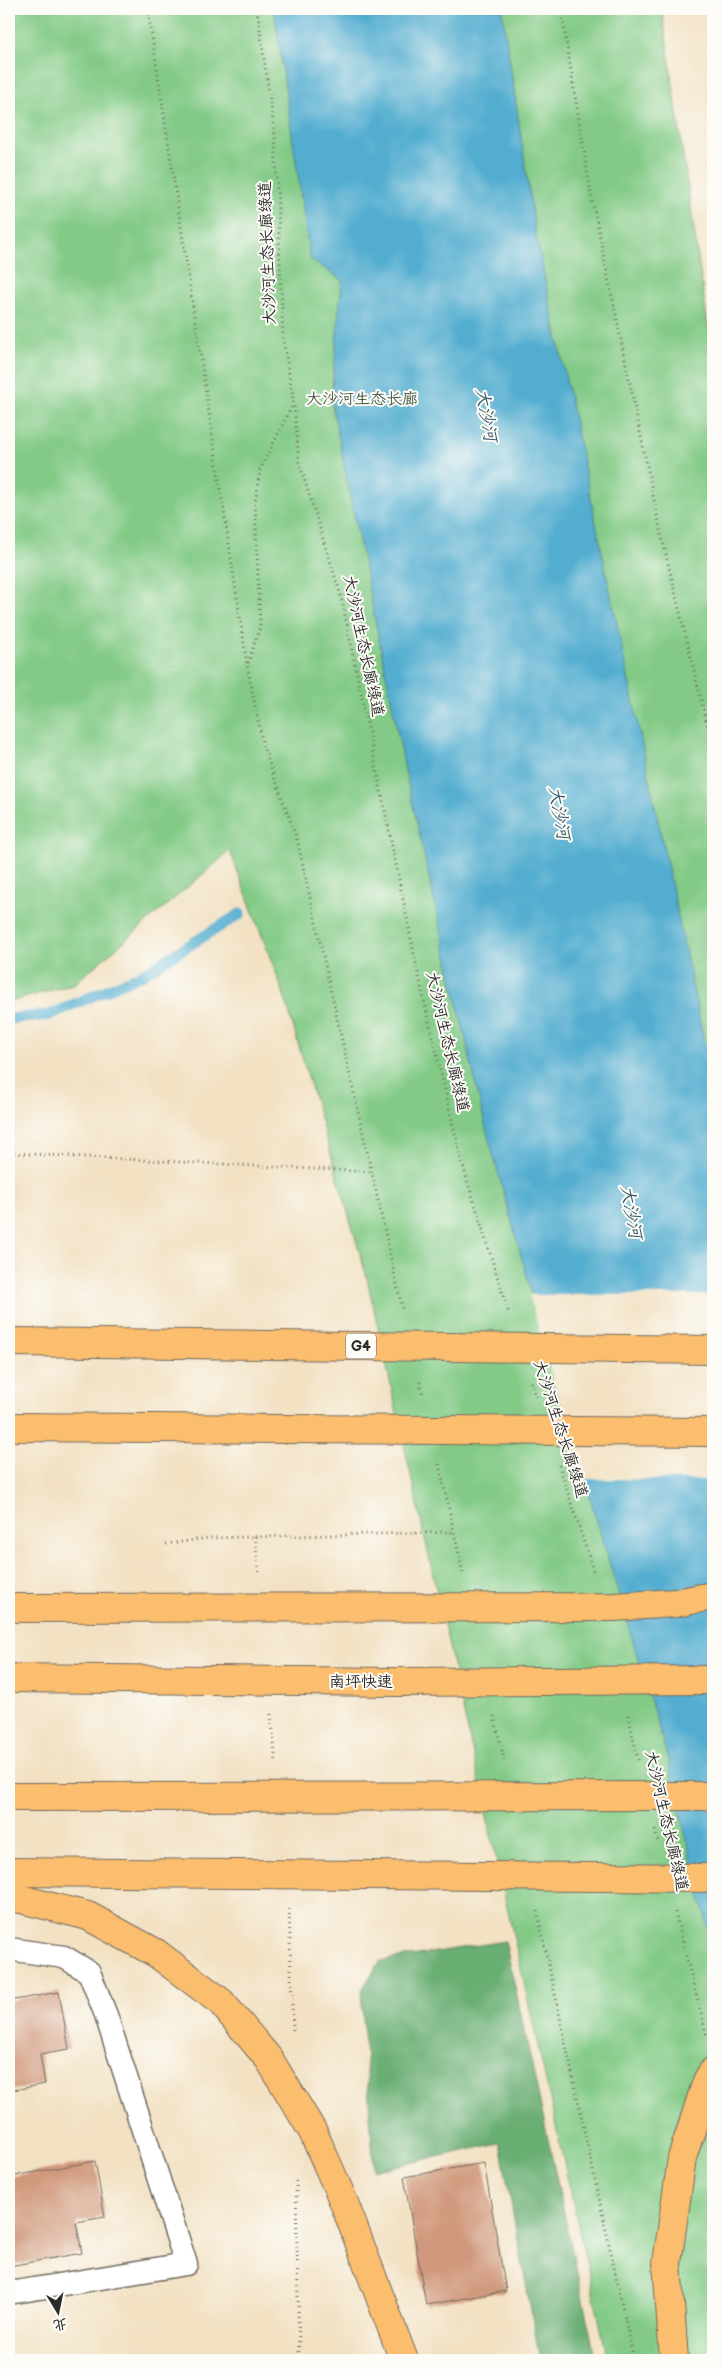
<svg xmlns="http://www.w3.org/2000/svg" width="722" height="2369" font-family="'Balsamiq Sans','LXGW WenKai TC',sans-serif">
	<rect width="100%" height="100%" fill="#fdfcf7"/>
	<filter id="ink" filterUnits="userSpaceOnUse"><feTurbulence type="fractalNoise" baseFrequency=".02" numOctaves="2"/><feDisplacementMap in="SourceGraphic" scale="10" xChannelSelector="R" yChannelSelector="G"/><feConvolveMatrix kernelMatrix="1 2 1 2 8 2 1 2 1" color-interpolation-filters="sRGB"/></filter>
	<filter id="wash" filterUnits="userSpaceOnUse"><feTurbulence type="fractalNoise" baseFrequency=".0096" numOctaves="4" result="noise"/><feDisplacementMap in="SourceGraphic" scale="20" xChannelSelector="R" yChannelSelector="G"/><feGaussianBlur stdDeviation="1.12" result="paint"/><feColorMatrix in="noise" values="0 0 0 0 0 0 0 0 0 0 0 0 0 0 0 0 0 1.4 0 .05"/><feComposite in="paint" operator="in"/></filter>
	<g filter="url(#wash)">
		<rect width="100%" height="100%" fill="#f2e1c3"/>
		<path fill="#82ca86" stroke="#567a58" d="M9 9H662L713 361V2360H608L366 1274 283 992 230 851 74 984 9 1002Z"/>
		<path fill="#69ae73" stroke="#4a6c4f" d="M505 1941 596 2360H540L500 2143 374 2171 361 1991 380 1961Z"/>
		<path fill="#52add0" stroke="#3e6c7e" d="M274 9H502L535 231 713 1084V1950L666 1752 567 1421 485 1125 407 779 331 400 342 280 310 259Z"/>
		<path fill="#f2e1c3" d="M529 1295H713V1480L582 1479Z"/>
		<g fill="none" stroke-linecap="round" stroke-linejoin="round">
			<path stroke="#52add0" stroke-width="11" d="M9 1019 49 1015 141 975 240 914"/>
		</g>
		<g id="blocks">
			<path fill="#d0987b" d="M59 1992 69 2049 40 2054 45 2084 9 2091V2001Z
				M95 2161 105 2217 76 2222 82 2253 9 2266V2177Z
				M484 2163 506 2291 426 2305 404 2177Z"/>
		</g>
	</g>
	<g filter="url(#ink)">
		<use href="#blocks" fill-opacity="0" stroke="#716b60" stroke-width="1"/>
		<g fill="none" stroke-linecap="round" stroke-linejoin="round">
			<defs>
				<path id="service" d="M9 1949 64 1957 89 1972 106 2015 186 2264 9 2293"/>
				<path id="trunk" d="M674 2360 667 2263 682 2158 707 2081 713 2071"/>
			</defs>
			<use href="#service" stroke="#716b60" stroke-width="25"/>
			<use href="#trunk" stroke="#716b60" stroke-width="30"/>
			<path stroke="#716b60" stroke-width="3" stroke-dasharray="1 4" stroke-linecap="butt" d="M148 9 247 664 263 746 297 839 403 1312
				M257 9 275 135 283 338 294 404 299 462 341 596 421 987 462 1163 509 1314
				M561 9 591 194 661 534 713 749
				M248 663 260 627 255 502 260 470 293 404
				M9 1153 371 1172
				M420 1382 423 1395
				M531 1382 536 1397
				M439 1464 463 1573
				M559 1465 594 1573
				M255 1536 259 1574
				M166 1544 209 1538 454 1532
				M271 1714 276 1763
				M628 1715 639 1763
				M494 1716 505 1763
				M655 1830 658 1843
				M289 1909 293 2032
				M537 1911 634 2360
				M675 1912 707 2037
				M296 2181 299 2360"/>
			<use href="#service" stroke="#fff" stroke-width="22"/>
			<use href="#trunk" stroke="#fbbd6e" stroke-width="28"/>
			<defs>
				<path id="trunk-bridge" d="M9 1608 614 1607 675 1603 713 1596
					M9 1678 395 1682 713 1680
					M9 1797 713 1796
					M9 1872 713 1878
					M9 1896 88 1916 156 1953 221 2002 269 2059 313 2132 343 2200 404 2360"/>
				<path id="motorway-bridge" d="M9 1342 713 1350
					M9 1427 713 1432"/>
			</defs>
			<use href="#trunk-bridge" stroke="#716b60" stroke-width="30" stroke-linecap="butt"/>
			<use href="#motorway-bridge" stroke="#716b60" stroke-width="30" stroke-linecap="butt"/>
			<use href="#trunk-bridge" stroke="#fbbd6e" stroke-width="28"/>
			<use href="#motorway-bridge" stroke="#fbbd6e" stroke-width="28"/>
		</g>
	</g>
	<g text-anchor="middle" dominant-baseline="central" stroke-width="4" stroke-linejoin="round" paint-order="stroke">
		<rect fill="#fdfcf7" stroke="#6a6a68" stroke-width="1" x="346" y="1333.5" width="30" height="25" rx="4"/>
		<g font-size="15" font-weight="bold" fill="#2b2b2b">
			<text x="361" y="1346">G4</text>
		</g>
		<g font-size="16" fill="#2b2b2b" stroke="#fdfcf7">
			<text transform="translate(268 253) rotate(-92)">大沙河生态长廊绿道</text>
			<text transform="translate(363 646) rotate(78)">大沙河生态长廊绿道</text>
			<text transform="translate(447 1042) rotate(77)">大沙河生态长廊绿道</text>
			<text transform="translate(560 1429) rotate(72)">大沙河生态长廊绿道</text>
			<text x="361" y="1682">南坪快速</text>
			<text transform="translate(666 1821) rotate(77)">大沙河生态长廊绿道</text>
		</g>
		<g font-size="16" fill="#455b46" stroke="#fdfcf7">
			<text x="362" y="399">大沙河生态长廊</text>
		</g>
		<g font-size="18" font-style="italic" fill="#3b5f6d" stroke="#fdfcf7">
			<text transform="translate(486 415) rotate(80)">大沙河</text>
			<text transform="translate(559 813) rotate(80)">大沙河</text>
			<text transform="translate(631 1212) rotate(80)">大沙河</text>
		</g>
	</g>
	<rect width="722" height="2369" fill="none" stroke="#fdfcf7" stroke-width="30"/>
	<g transform="translate(58 2312) rotate(170)" stroke="#fdfcf7" stroke-width="4" paint-order="stroke">
	<path d="M0-4L9 19L0 12L-9 19Z" fill="#2b2b2b"/>
	<text y="-8" font-size="14" font-weight="bold" text-anchor="middle" fill="#2b2b2b">北</text>
	</g>
</svg>
